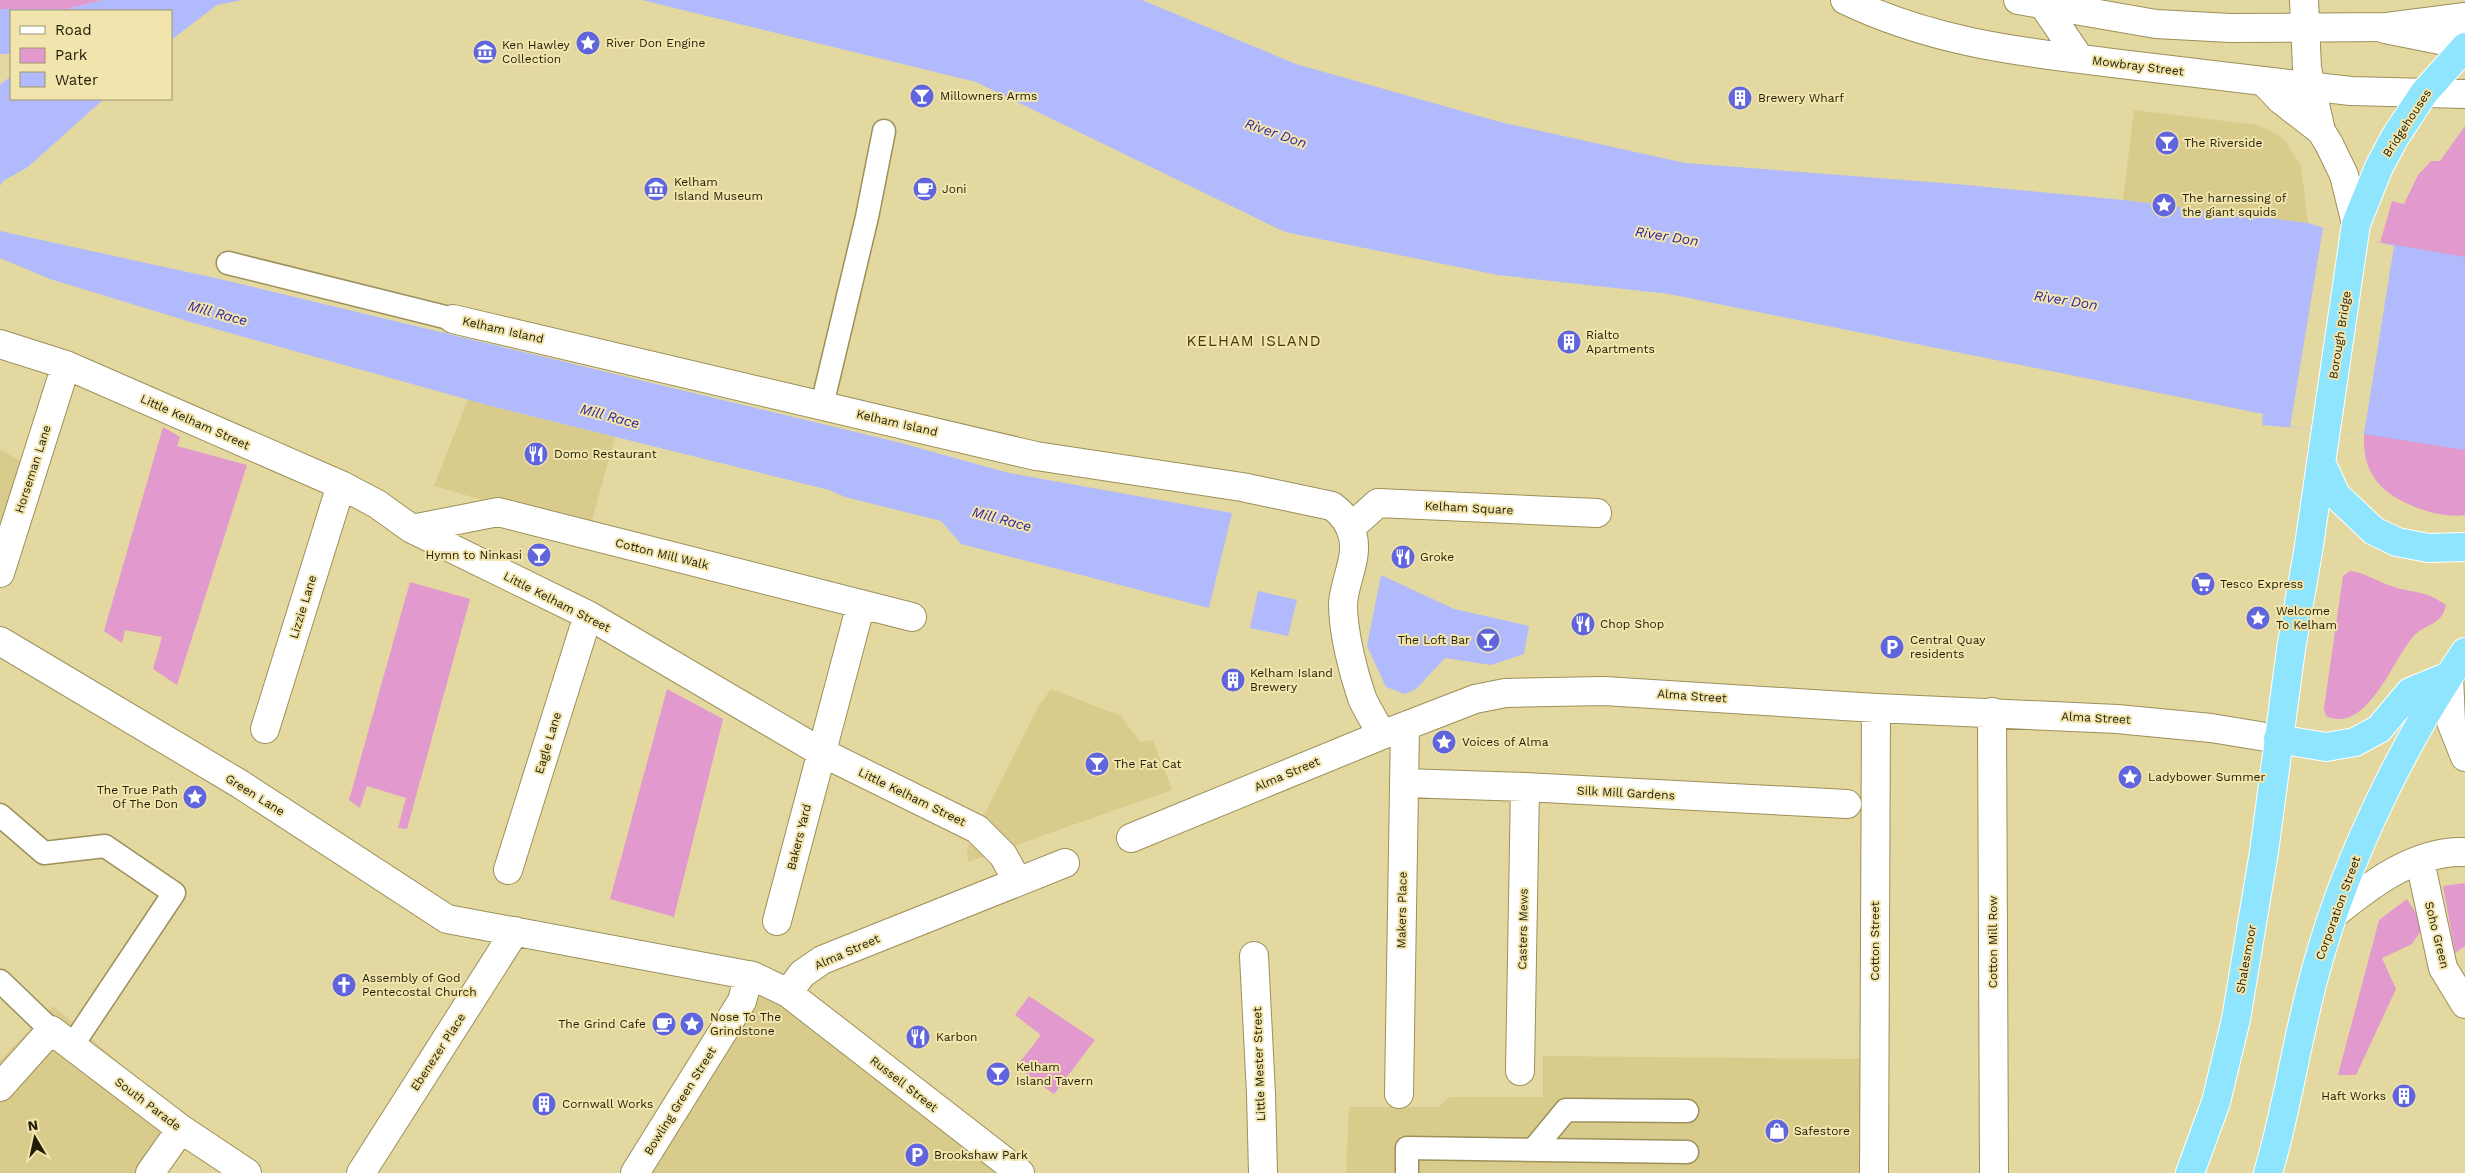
<svg xmlns="http://www.w3.org/2000/svg" width="2465" height="1173" font-family="'Work Sans',sans-serif">
	<rect width="100%" height="100%" fill="#e4d8a1"/>
	<path fill="#d9cb8c" d="M2134 110 2258 125 2277 134 2286 142 2301 166 2308 223 2123 200Z
		M468 399 615 437 589 531 434 486Z
		M0 449 27 465 0 545Z
		M1051 689 1121 716 1140 742 1153 740 1172 790 965 863 968 861 967 849 1038 707Z
		M749 975 1020 1173H635Z
		M53 1006 174 1109 136 1173H0V1060Z
		M1543 1056 1867 1059 1866 1173H1346L1349 1107H1438L1450 1097H1543Z"/>
	<path fill="#e299ce" d="M0 0H103L67 9H0Z
		M2465 126V319L2394 245 2380 243 2392 201 2404 204 2418 175 2431 161H2440Z
		M2376 366 2465 396V515C2446 518 2423 511 2406 503 2343 473 2367 420 2376 366Z
		M163 427 180 437 177 446 247 465 177 685 153 669 162 637 125 630 122 643 104 631Z
		M2350 571C2366 573 2376 581 2391 586 2414 594 2423 589 2446 605 2441 628 2425 622 2412 638 2392 662 2366 735 2326 716L2324 708 2343 576Z
		M410 582 470 599 407 829 398 828 406 798 367 786 360 808 349 800Z
		M667 689 723 719 674 917 610 899Z
		M2465 883V946L2455 953 2443 886Z
		M2407 899 2424 926 2412 944 2382 958 2396 989 2356 1075H2338L2379 920Z
		M1029 996 1095 1040 1054 1094 1016 1067 1041 1035 1015 1015Z"/>
	<path fill="#b0bafc" d="M103 0H242L217 5 171 40V11H11V54H0V9H67Z
		M642 0H1142L1296 64 1500 122 1685 163 1956 184 2123 200 2308 223 2355 238 2465 257V450L2364 434 2262 425 2263 414 1669 294 1498 275 1285 232 976 82Z
		M11 76V99H104L28 167 3 181 0 186V85Z
		M0 231 224 280 897 442 1009 473 1232 513 1209 608 961 544 941 521 845 497 829 490 487 405 194 323 50 279 0 258Z
		M1381 575 1454 609 1529 626 1524 654 1491 665 1445 658 1416 689 1405 694 1386 687 1367 646Z
		M1258 591 1297 600 1288 636 1250 628Z"/>
	<path fill="#e4d8a1" d="M2323 228 2394 246 2364 434 2290 427Z"/>
	<g fill="none" stroke-linecap="round" stroke-linejoin="round">
		<defs>
			<path id="lane" d="M228 263 453 319
				M822 405 867 217 884 131
				M0 815 44 853 105 846 174 893 72 1046
				M0 981 51 1030
				M1533 1150 1566 1110 1687 1111
				M1407 1173V1148L1687 1152"/>
			<path id="street" d="M2385 29 2465 45
				M2263 81 2351 91 2465 94
				M453 319 1036 456 1242 487 1332 506C1343 514 1350 523 1353 537 1358 559 1344 582 1343 604 1343 632 1353 672 1362 698 1367 710 1376 723 1382 735
				M0 344 66 365 341 485 377 504 412 529 588 615 821 752 977 829 1003 855 1018 882
				M1350 528 1378 503 1597 513
				M412 529 498 512 912 617
				M0 573 66 365
				M0 641 240 784 447 919 753 976 788 993 1020 1173
				M2449 676 2451 722 2465 757
				M1992 712 1994 1173
				M265 729 341 485
				M1404 783 1525 787 1847 804
				M1131 838 1382 735 1475 699 1505 693 1604 691 1876 708 2117 719 2211 728 2278 739
				M2418 861 2423 875 2443 968 2465 1004
				M508 870 588 615
				M2333 915C2370 885 2415 850 2465 852
				M777 921 861 604
				M1254 956 1261 1094 1263 1173
				M788 993 802 974 822 960 1065 863
				M1520 1071 1525 787
				M0 1087 51 1030 181 1129 247 1173
				M1399 1094 1405 727
				M150 1173 181 1129
				M361 1173 515 931
				M635 1173 742 1001 749 975
				M1874 1173 1876 708"/>
			<path id="secondary" d="M1845 0C1926 39 2009 51 2097 61 2152 68 2207 74 2263 81L2281 100 2321 131 2329 144 2344 175 2356 224
				M2018 0 2156 24 2230 28 2387 27 2465 17
				M2040 0 2080 59
				M2304 0 2307 68 2321 131"/>
			<path id="highway" d="M2321 462 2336 495 2374 531 2397 542 2428 548 2465 547
				M2278 739 2326 747 2355 742 2379 729 2410 692 2449 676
				M2190 1173 2216 1102 2236 1019 2264 852 2291 649 2308 552 2356 224 2379 167 2395 137 2424 93 2465 47
				M2268 1173C2289 1103 2298 1029 2319 959 2348 856 2405 740 2465 652"/>
		</defs>
		<use href="#lane" stroke="#9c905b" stroke-width="25"/>
		<use href="#street" stroke="#9c905b" stroke-width="30"/>
		<use href="#secondary" stroke="#9c905b" stroke-width="30"/>
		<use href="#highway" stroke="#fff" stroke-width="30"/>
		<use href="#lane" stroke="#fff" stroke-width="22"/>
		<use href="#street" stroke="#fff" stroke-width="28"/>
		<use href="#secondary" stroke="#fff" stroke-width="28"/>
		<use href="#highway" stroke="#8ee5fd" stroke-width="28"/>
	</g>
	<defs>
		<symbol id="sight-disc" viewBox="-11 -11 22 22"><circle r="9.5" fill="#6065dd" stroke="#f1e5ad"/><path d="M0-6L1.8-2.2L6-1.7L2.9 1.2L3.7 5.4L0 3.3L-3.7 5.4L-2.9 1.2L-6-1.7L-1.8-2.2Z" fill="#fff"/></symbol>
		<symbol id="museum-disc" viewBox="-11 -11 22 22"><circle r="9.5" fill="#6065dd" stroke="#f1e5ad"/><path d="M0-6L6-3V-2H-6V-3ZM-5-1h2V3h-2ZM-1-1h2V3h-2ZM3-1h2V3H3ZM-6 4H6V6H-6Z" fill="#fff"/></symbol>
		<symbol id="bar-disc" viewBox="-11 -11 22 22"><circle r="9.5" fill="#6065dd" stroke="#f1e5ad"/><path d="M-6-5H6L.8 .8V4.5H3.5V6h-7V4.5H-.8V.8Z" fill="#fff"/></symbol>
		<symbol id="building-disc" viewBox="-11 -11 22 22"><circle r="9.5" fill="#6065dd" stroke="#f1e5ad"/><path d="M-4-6H4V6H1V3H-1V6H-4ZM-2.5-4.3h1.7v1.8h-1.7ZM.8-4.3h1.7v1.8H.8ZM-2.5-1h1.7V.8h-1.7ZM.8-1h1.7V.8H.8Z" fill="#fff"/></symbol>
		<symbol id="cafe-disc" viewBox="-11 -11 22 22"><circle r="9.5" fill="#6065dd" stroke="#f1e5ad"/><path d="M-5.5-4.5H6V0H3Q3 3.5 0 3.5H-2.5Q-5.5 3.5-5.5 0ZM3-3.2v2h1.7v-2ZM-6 4.5H4V6H-6Z" fill="#fff"/></symbol>
		<symbol id="restaurant-disc" viewBox="-11 -11 22 22"><circle r="9.5" fill="#6065dd" stroke="#f1e5ad"/><path d="M-5-6h1v4h1v-4h1v4h1v-4h1v5L-1.5 .5V6h-2V.5L-5-1ZM5-6V6H3V1.5H1.5Q1.5-4 5-6Z" fill="#fff"/></symbol>
		<symbol id="supermarket-disc" viewBox="-11 -11 22 22"><circle r="9.5" fill="#6065dd" stroke="#f1e5ad"/><path d="M-6-5.5h2.5l.6 2H6L4.5 2H-2.5L-4.4-4H-6ZM-1.5 3.2a1.3 1.3 0 1 0 .1 0ZM3 3.2a1.3 1.3 0 1 0 .1 0Z" fill="#fff"/></symbol>
		<symbol id="parking-disc" viewBox="-11 -11 22 22"><circle r="9.5" fill="#6065dd" stroke="#f1e5ad"/><path d="M-3.5-5.5H1a3.5 3.5 0 0 1 0 7H-1V5.5H-3.5ZM-1-3.4V-.6H.8a1.4 1.4 0 0 0 0-2.8Z" fill="#fff"/></symbol>
		<symbol id="church-disc" viewBox="-11 -11 22 22"><circle r="9.5" fill="#6065dd" stroke="#f1e5ad"/><path d="M-1.2-6h2.4v3.5h3.3v2.4h-3.3V6h-2.4V-.1h-3.3v-2.4h3.3Z" fill="#fff"/></symbol>
		<symbol id="shop-disc" viewBox="-11 -11 22 22"><circle r="9.5" fill="#6065dd" stroke="#f1e5ad"/><path d="M-5-2.5h2.3a2.7 3.5 0 0 1 5.4 0H5L5.5 6h-11ZM-1.5-2.5h3a1.5 2.3 0 0 0-3 0Z" fill="#fff"/></symbol>
	</defs>
	<g fill-rule="evenodd">
		<use href="#sight-disc" x="574" y="29" width="28" height="28"/>
		<use href="#museum-disc" x="471" y="38" width="28" height="28"/>
		<use href="#bar-disc" x="908" y="82" width="28" height="28"/>
		<use href="#building-disc" x="1726" y="84" width="28" height="28"/>
		<use href="#bar-disc" x="2153" y="129" width="28" height="28"/>
		<use href="#museum-disc" x="642" y="175" width="28" height="28"/>
		<use href="#cafe-disc" x="911" y="175" width="28" height="28"/>
		<use href="#sight-disc" x="2150" y="191" width="28" height="28"/>
		<use href="#building-disc" x="1555" y="328" width="28" height="28"/>
		<use href="#restaurant-disc" x="522" y="440" width="28" height="28"/>
		<use href="#bar-disc" x="525" y="541" width="28" height="28"/>
		<use href="#restaurant-disc" x="1389" y="543" width="28" height="28"/>
		<use href="#supermarket-disc" x="2189" y="570" width="28" height="28"/>
		<use href="#sight-disc" x="2244" y="604" width="28" height="28"/>
		<use href="#restaurant-disc" x="1569" y="610" width="28" height="28"/>
		<use href="#bar-disc" x="1474" y="626" width="28" height="28"/>
		<use href="#parking-disc" x="1878" y="633" width="28" height="28"/>
		<use href="#building-disc" x="1219" y="666" width="28" height="28"/>
		<use href="#sight-disc" x="1430" y="728" width="28" height="28"/>
		<use href="#bar-disc" x="1083" y="750" width="28" height="28"/>
		<use href="#sight-disc" x="2116" y="763" width="28" height="28"/>
		<use href="#sight-disc" x="181" y="783" width="28" height="28"/>
		<use href="#church-disc" x="330" y="971" width="28" height="28"/>
		<use href="#cafe-disc" x="650" y="1010" width="28" height="28"/>
		<use href="#sight-disc" x="678" y="1010" width="28" height="28"/>
		<use href="#restaurant-disc" x="904" y="1023" width="28" height="28"/>
		<use href="#bar-disc" x="984" y="1060" width="28" height="28"/>
		<use href="#building-disc" x="2390" y="1082" width="28" height="28"/>
		<use href="#building-disc" x="530" y="1090" width="28" height="28"/>
		<use href="#shop-disc" x="1763" y="1117" width="28" height="28"/>
		<use href="#parking-disc" x="903" y="1141" width="28" height="28"/>
	</g>
	<g text-anchor="middle" dominant-baseline="central" stroke-width="4" stroke-linejoin="round" paint-order="stroke">
		<g font-size="12" fill="#211d07" stroke="#f1e5ad" text-anchor="start">
			<text x="606" y="43">River Don Engine</text>
			<text x="502" y="45">Ken Hawley<tspan x="502" dy="14">Collection</tspan></text>
			<text x="940" y="96">Millowners Arms</text>
			<text x="1758" y="98">Brewery Wharf</text>
			<text x="2184" y="143">The Riverside</text>
			<text x="674" y="182">Kelham<tspan x="674" dy="14">Island Museum</tspan></text>
			<text x="942" y="189">Joni</text>
			<text x="2182" y="198">The harnessing of<tspan x="2182" dy="14">the giant squids</tspan></text>
			<text x="1586" y="335">Rialto<tspan x="1586" dy="14">Apartments</tspan></text>
			<text x="554" y="454">Domo Restaurant</text>
			<text x="522" y="555" text-anchor="end">Hymn to Ninkasi</text>
			<text x="1420" y="557">Groke</text>
			<text x="2220" y="584">Tesco Express</text>
			<text x="2276" y="611">Welcome<tspan x="2276" dy="14">To Kelham</tspan></text>
			<text x="1600" y="624">Chop Shop</text>
			<text x="1470" y="640" text-anchor="end">The Loft Bar</text>
			<text x="1910" y="640">Central Quay<tspan x="1910" dy="14">residents</tspan></text>
			<text x="1250" y="673">Kelham Island<tspan x="1250" dy="14">Brewery</tspan></text>
			<text x="1462" y="742">Voices of Alma</text>
			<text x="1114" y="764">The Fat Cat</text>
			<text x="2148" y="777">Ladybower Summer</text>
			<text x="178" y="790" text-anchor="end">The True Path<tspan x="178" dy="14">Of The Don</tspan></text>
			<text x="362" y="978">Assembly of God<tspan x="362" dy="14">Pentecostal Church</tspan></text>
			<text x="710" y="1017">Nose To The<tspan x="710" dy="14">Grindstone</tspan></text>
			<text x="646" y="1024" text-anchor="end">The Grind Cafe</text>
			<text x="936" y="1037">Karbon</text>
			<text x="1016" y="1067">Kelham<tspan x="1016" dy="14">Island Tavern</tspan></text>
			<text x="2386" y="1096" text-anchor="end">Haft Works</text>
			<text x="562" y="1104">Cornwall Works</text>
			<text x="1794" y="1131">Safestore</text>
			<text x="934" y="1155">Brookshaw Park</text>
		</g>
		<g font-size="12" fill="#211d07" stroke="#f1e5ad">
			<text transform="translate(2138 66) rotate(7)">Mowbray Street</text>
			<text transform="translate(2407 123) rotate(-57)">Bridgehouses</text>
			<text transform="translate(503 330) rotate(13)">Kelham Island</text>
			<text transform="translate(2340 335) rotate(-81)">Borough Bridge</text>
			<text transform="translate(195 422) rotate(24)">Little Kelham Street</text>
			<text transform="translate(897 423) rotate(13)">Kelham Island</text>
			<text transform="translate(33 469) rotate(-72)">Horseman Lane</text>
			<text transform="translate(1469 508) rotate(3)">Kelham Square</text>
			<text transform="translate(662 554) rotate(14)">Cotton Mill Walk</text>
			<text transform="translate(557 602) rotate(27)">Little Kelham Street</text>
			<text transform="translate(303 607) rotate(-73)">Lizzie Lane</text>
			<text transform="translate(1692 696) rotate(4)">Alma Street</text>
			<text transform="translate(2096 718) rotate(3)">Alma Street</text>
			<text transform="translate(548 743) rotate(-73)">Eagle Lane</text>
			<text transform="translate(1287 774) rotate(-23)">Alma Street</text>
			<text transform="translate(1626 793) rotate(3)">Silk Mill Gardens</text>
			<text transform="translate(255 795) rotate(32)">Green Lane</text>
			<text transform="translate(912 797) rotate(26)">Little Kelham Street</text>
			<text transform="translate(799 837) rotate(-76)">Bakers Yard</text>
			<text transform="translate(2338 908) rotate(-70)">Corporation Street</text>
			<text transform="translate(1402 910) rotate(-89)">Makers Place</text>
			<text transform="translate(1523 929) rotate(-89)">Casters Mews</text>
			<text transform="translate(2437 935) rotate(76)">Soho Green</text>
			<text transform="translate(1875 941) rotate(-90)">Cotton Street</text>
			<text transform="translate(1993 942) rotate(-90)">Cotton Mill Row</text>
			<text transform="translate(847 952) rotate(-24)">Alma Street</text>
			<text transform="translate(2246 959) rotate(-80)">Shalesmoor</text>
			<text transform="translate(438 1052) rotate(-57)">Ebenezer Place</text>
			<text transform="translate(1259 1064) rotate(-92)">Little Mester Street</text>
			<text transform="translate(904 1084) rotate(38)">Russell Street</text>
			<text transform="translate(680 1101) rotate(-58)">Bowling Green Street</text>
			<text transform="translate(148 1104) rotate(37)">South Parade</text>
		</g>
		<g font-size="14" font-style="italic" fill="#3225a1" stroke="#f1e5ad">
			<text transform="translate(1276 133) rotate(19)">River Don</text>
			<text transform="translate(1667 236) rotate(9)">River Don</text>
			<text transform="translate(2066 300) rotate(9)">River Don</text>
			<text transform="translate(218 313) rotate(15)">Mill Race</text>
			<text transform="translate(610 416) rotate(15)">Mill Race</text>
			<text transform="translate(1002 519) rotate(15)">Mill Race</text>
		</g>
		<g font-size="15" letter-spacing="1" fill="#453a00" stroke="#f1e5ad">
			<text x="1254" y="341">KELHAM ISLAND</text>
		</g>
	</g>
	<rect x="10" y="10" width="162" height="90" fill="#f1e5ad" stroke="#9e956b"/>
	<rect x="20" y="26" width="25" height="8" fill="#ffffff" stroke="#9e956b"/>
	<text x="55" y="35" font-size="15" fill="#211d07">Road</text>
	<rect x="20" y="48" width="25" height="15" fill="#e299ce" stroke="#9e956b"/>
	<text x="55" y="60" font-size="15" fill="#211d07">Park</text>
	<rect x="20" y="72" width="25" height="15" fill="#b0bafc" stroke="#9e956b"/>
	<text x="55" y="85" font-size="15" fill="#211d07">Water</text>
	<g transform="translate(35 1138) rotate(351)" stroke="#f1e5ad" stroke-width="4" paint-order="stroke">
	<path d="M0-4L9 19L0 12L-9 19Z" fill="#211d07"/>
	<text y="-8" font-size="14" font-weight="bold" text-anchor="middle" fill="#211d07">N</text>
	</g>
</svg>
